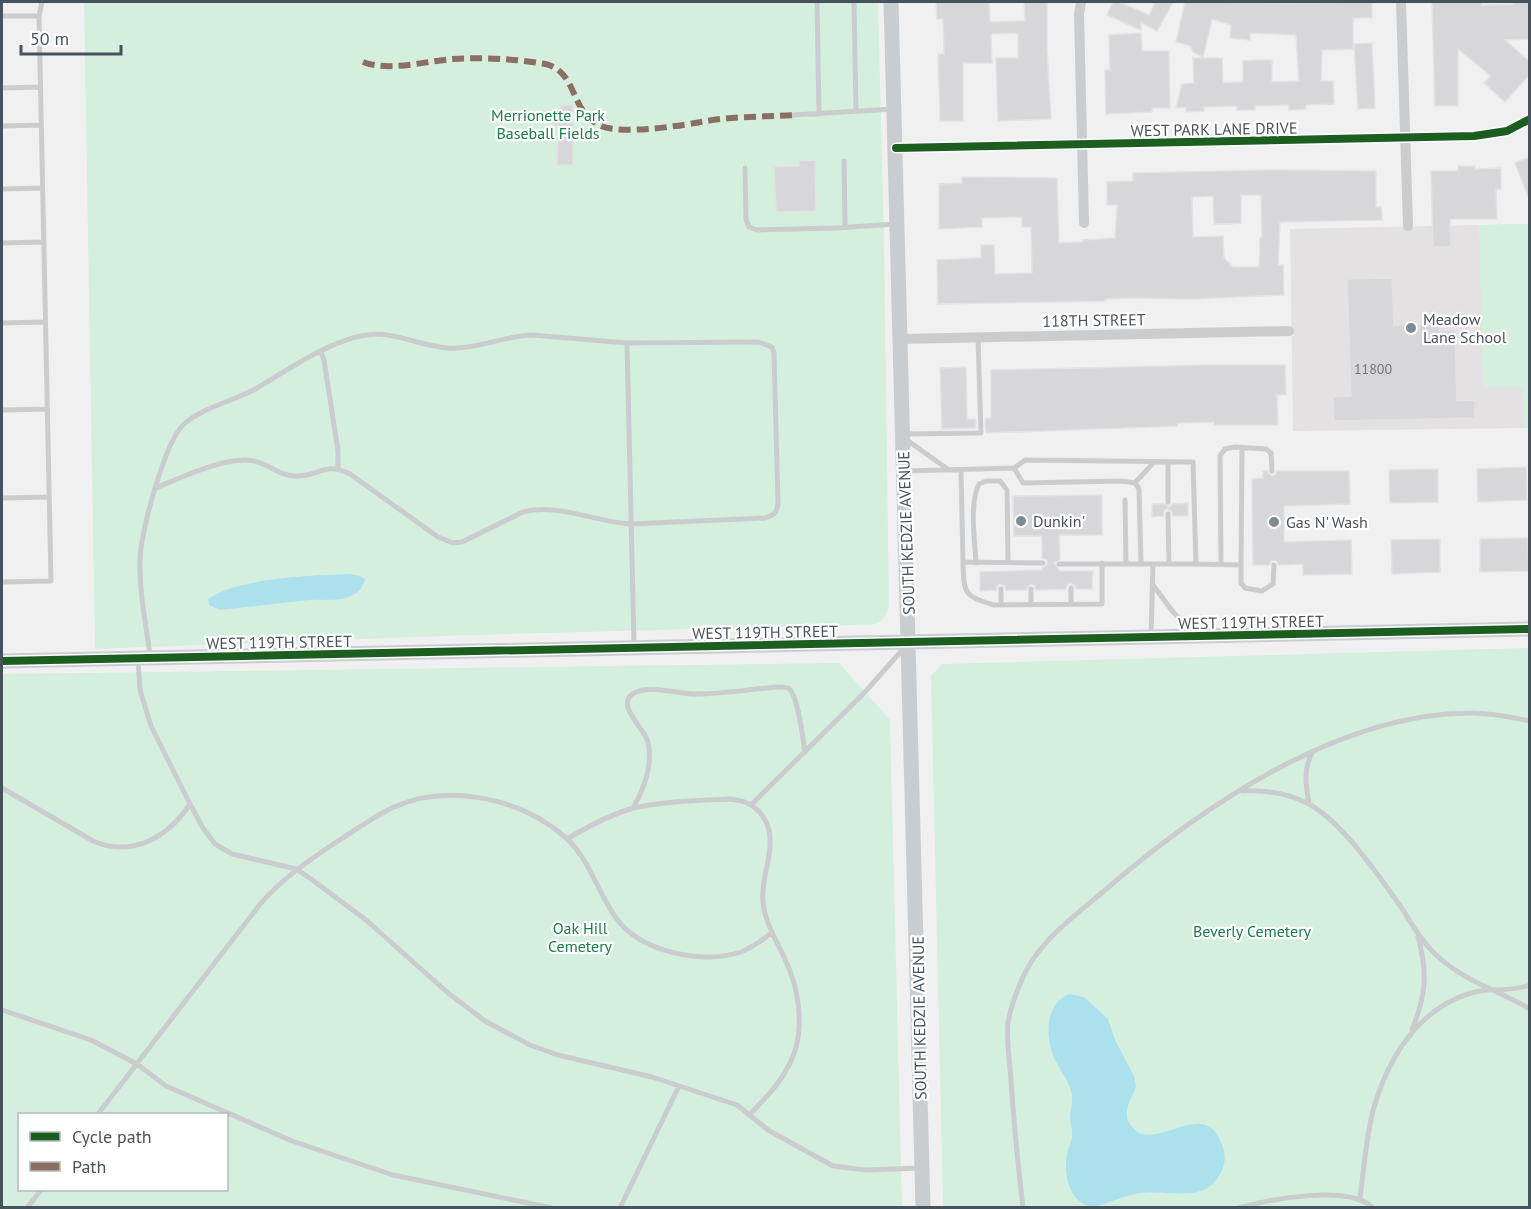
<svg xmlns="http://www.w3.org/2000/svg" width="1531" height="1209" font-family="'PT Sans',sans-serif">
	<rect width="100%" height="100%" fill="#f1f0f0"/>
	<path fill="#e3e1e2" d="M1529 224V428L1293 431 1290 229Z"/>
	<path fill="#d5efde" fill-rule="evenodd" d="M84 2H878L884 242 889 608C881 628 873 624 854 625L472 635 95 649Z
		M1529 224 1530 428H1524L1523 387H1483L1479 225Z
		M1529 648V1207H943L931 676 942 664Z
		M839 663 890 720 902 1207H2V674ZM20 1114H226V1190H20Z"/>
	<path fill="#aae1ec" d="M350 574 360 576 365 579C363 587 359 593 350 596 338 602 322 599 309 600 279 603 250 607 220 610L209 605 208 599C236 578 315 575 350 574Z
		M1069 994 1084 997 1108 1019 1115 1040 1134 1076 1136 1086C1133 1096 1125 1107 1127 1117 1127 1121 1131 1126 1134 1129 1158 1152 1205 1095 1222 1145 1227 1157 1225 1168 1217 1179 1201 1203 1164 1189 1140 1193 1124 1196 1110 1202 1095 1207 1070 1206 1063 1175 1067 1154 1068 1148 1072 1142 1072 1136 1073 1130 1070 1124 1070 1118 1070 1111 1073 1103 1072 1095 1070 1082 1060 1070 1054 1058 1045 1036 1045 1004 1069 994Z"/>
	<path fill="#d7d7d9" stroke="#e2e2e3" stroke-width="1.5" fill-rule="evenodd" d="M936 2H989L990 22 1025 21 1024 2H1047V51L1051 119 998 121 996 58H1018V33L991 34 992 63H963V121H940L938 54H944L943 19H937Z
		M1113 2H1119L1149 15 1155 2H1173L1157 31 1141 22V30L1107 15Z
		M1185 2 1288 3 1372 2V18H1353V49L1322 50 1321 81H1333L1334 104 1306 105V109L1289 110 1288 105 1255 106V110H1237V106L1204 107V111L1186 112V107L1176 108 1182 84 1194 83 1193 58H1222L1223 83 1243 82V61L1257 60H1272V82L1299 81 1296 35 1250 33V40L1230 38 1231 25 1212 19 1203 57 1193 52 1191 46 1176 42Z
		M1432 2H1482V5L1513 4V2H1530V39L1505 40 1530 62V74L1505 102 1484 83 1491 76 1458 49V106H1435Z
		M1141 33 1142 51H1169L1170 108H1152V112L1106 114 1105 70H1110L1109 35Z
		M1372 43 1375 108 1358 109 1354 44Z
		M560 105H573V165H557L558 125H553L552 110H560Z
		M1530 157V199H1529L1515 163Z
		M815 160 816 211 776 212 774 167 799 166V161Z
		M1458 166H1475V169L1501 168V189H1496L1497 219H1450L1451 247H1433L1431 171H1458Z
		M1271 170 1376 171V207H1381L1382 220 1280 222 1278 265H1283L1284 295 1191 299 1131 298 1106 299V301L938 304 937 260 981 258V245H994L995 274 1032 273 1031 227H1022V217L982 218V227L939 229V184L962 183V177L1057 178 1059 243 1083 242V240L1115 238 1117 205H1107V182L1133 181V173ZM1241 195H1261L1262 238H1260L1259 267H1233L1224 258 1223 236 1193 237 1192 197 1213 196 1214 224H1228L1241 223Z
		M1392 278 1394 325 1440 324V331L1455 330 1457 401 1475 400V418L1334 421 1333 397 1351 396 1347 279Z
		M1209 365H1285L1286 395H1277L1278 425H1214V422L1177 423V426L986 433 985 419 991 418V370Z
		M966 367 967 419H976V428L942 429 940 368Z
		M1526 467 1527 500 1478 502 1477 469Z
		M1438 469V502L1390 503 1389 470Z
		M1263 471H1267L1272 476 1275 475 1277 471H1349L1350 504 1284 506V542L1351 540 1352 574 1303 575V564L1279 565 1275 560 1271 561 1269 565H1253L1252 479 1263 478Z
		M1102 495V535H1059L1060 559 1054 563 1060 571H1093L1092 589H1076L1075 585 1070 583 1067 585 1066 589 1036 590 1034 585 1030 584 1026 590H1006L1005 586 1000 584 997 586 996 590 980 591V572L1042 570V568L1047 565V560L1042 558V536H1014L1013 496Z
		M1188 503V516H1173L1172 511 1167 509 1164 511 1163 516 1152 517V504H1164L1169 507 1173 504Z
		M1528 538 1529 571 1480 572V539Z
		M1440 539V572L1392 574 1391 540Z"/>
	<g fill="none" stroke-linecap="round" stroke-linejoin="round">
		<path stroke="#caccce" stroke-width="5" d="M817 2 819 114
			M854 2 856 111
			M2 16H39
			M2 88 40 87
			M794 115 893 109
			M2 126 41 125
			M844 161 845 227
			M745 168 746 219 749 227 757 230 836 228 896 224
			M2 189 42 188
			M2 243 43 242
			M2 323 45 322
			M627 343 634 645
			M321 352 324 360 338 451V468
			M2 410 47 409
			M904 434 981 433 978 338
			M904 438 949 470
			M1168 462V502
			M1014 468 1023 483 1121 481 1135 483 1139 489 1141 564
			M961 470 963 562 1043 563
			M906 471 1014 468 1025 460 1193 462 1196 564H1059
			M1135 483 1154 462
			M2 498 49 497
			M1125 500 1126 564
			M1168 514 1169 564
			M963 562C964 593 963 596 994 605L1102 604V563
			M976 563C975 541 969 504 979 484L986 481H1000L1007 490 1008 563
			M1196 564 1241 565V583L1245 588 1262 591 1273 584 1274 565
			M1221 564 1220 456 1225 449 1235 447 1266 449 1271 453 1272 471
			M1241 565 1242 447
			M2 582 51 581 39 16 42 2
			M1153 585 1173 612 1196 634
			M1071 588V604
			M1031 589V605
			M1001 605V589
			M1151 636 1153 564
			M150 655C146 624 139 592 140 560 140 534 165 441 184 424 203 407 235 401 257 388 289 369 330 340 367 335 394 331 420 346 447 348 474 350 504 336 532 335L627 343 758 342 772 347 774 353 778 504C777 513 774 515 765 518L631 524C595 522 558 503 523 512L462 542 453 543 438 537 350 474C324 461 321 476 297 476 281 477 269 464 254 461 228 455 180 478 156 488
			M138 660 140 690 151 726 190 804 203 828 215 844 232 854 296 869 311 879 366 920 448 993 485 1021 530 1045 558 1055 652 1077 737 1105 768 1130 833 1166 866 1170 920 1168
			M2 788 93 841C133 858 168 837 190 804
			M1242 791C1265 790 1288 793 1309 804 1343 823 1380 877 1403 910 1413 926 1421 940 1435 954 1465 982 1496 989 1530 1009
			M752 804 865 692 904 648
			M1309 804C1306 786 1303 770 1312 753
			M633 808C644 789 653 765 648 742 645 729 612 702 636 692 655 685 677 694 696 694 724 694 751 689 779 687 779 687 788 687 788 688 798 693 803 740 805 752
			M567 839C587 827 608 816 630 809 659 801 697 801 728 799 746 800 759 806 767 824 777 850 760 876 763 902 765 925 779 944 788 966 798 989 803 1022 796 1047 789 1074 769 1095 750 1114
			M2 1010 91 1040 137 1064 166 1086 292 1141 393 1175 552 1208
			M1412 1030C1426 995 1428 973 1418 937
			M98 1114 261 903C283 878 308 861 335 843 354 831 373 817 394 807 449 783 520 798 565 837 589 858 598 893 616 918 640 952 703 965 741 952 753 947 762 941 771 933
			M1360 1198C1364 1168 1366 1136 1374 1107 1389 1057 1418 1009 1471 993 1490 987 1508 993 1530 985
			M27 1208 41 1190
			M620 1208 679 1086
			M1023 1208C1018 1165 1014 1124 1011 1081 1010 1062 1006 1041 1008 1023 1010 1009 1015 996 1020 984 1035 944 1072 918 1104 891 1201 807 1338 713 1471 713 1491 713 1510 717 1530 721
			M1239 1208C1270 1199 1349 1184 1373 1208"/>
		<path stroke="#caccce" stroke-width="10" d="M1081 2 1079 14 1084 223
			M1401 2 1408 226
			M896 148 1474 136 1507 131 1530 119
			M901 339 1289 331"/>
		<path stroke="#cacdd0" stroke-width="15" d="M891 2 923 1208
			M2 661 1530 629"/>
		<path stroke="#8d6e63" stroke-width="6" stroke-dasharray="12 6" stroke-linecap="butt" d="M363 62C389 72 426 61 453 59 482 57 512 59 540 63 579 68 568 110 599 125 620 136 684 125 707 121 735 116 765 117 794 115"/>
		<defs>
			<path id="cycleway" d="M896 148 1474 136 1507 131 1530 119
				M2 661 1530 629"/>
		</defs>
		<use href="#cycleway" stroke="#fff" stroke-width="11"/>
		<use href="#cycleway" stroke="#1b5e20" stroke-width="8"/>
	</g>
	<g fill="#828a90" stroke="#fff" stroke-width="2">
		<circle cx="1411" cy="328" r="6"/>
		<circle cx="1021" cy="521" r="6"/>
		<circle cx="1274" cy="522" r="6"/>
	</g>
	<g text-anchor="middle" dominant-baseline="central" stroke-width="4.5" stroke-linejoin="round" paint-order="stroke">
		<g font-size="14" fill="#6c767c">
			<text x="1373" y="369">11800</text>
		</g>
		<g font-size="16" fill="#187d48" stroke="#fff">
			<text x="548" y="115">Merrionette Park<tspan x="548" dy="18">Baseball Fields</tspan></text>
			<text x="580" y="928">Oak Hill<tspan x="580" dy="18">Cemetery</tspan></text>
			<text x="1252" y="931">Beverly Cemetery</text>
		</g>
		<g font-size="16" fill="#47535c" stroke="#fff">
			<text transform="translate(1214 129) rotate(-1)">WEST PARK LANE DRIVE</text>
			<text transform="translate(1094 320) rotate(-1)">118TH STREET</text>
			<text transform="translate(906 533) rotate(-92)">SOUTH KEDZIE AVENUE</text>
			<text transform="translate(1251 622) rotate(-1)">WEST 119TH STREET</text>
			<text transform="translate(765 632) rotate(-1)">WEST 119TH STREET</text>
			<text transform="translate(279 642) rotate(-1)">WEST 119TH STREET</text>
			<text transform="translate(919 1018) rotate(-91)">SOUTH KEDZIE AVENUE</text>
		</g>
		<g font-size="16" fill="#47535c" stroke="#fff" text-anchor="start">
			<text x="1423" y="319">Meadow<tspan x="1423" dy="18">Lane School</tspan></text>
			<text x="1033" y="521">Dunkin'</text>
			<text x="1286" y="522">Gas N' Wash</text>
		</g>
	</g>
	<rect width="1531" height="1209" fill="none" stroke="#47535c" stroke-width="6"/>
	<rect x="18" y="1113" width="210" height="78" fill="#ffffff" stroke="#b5babe" stroke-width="1.5"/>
	<rect x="30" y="1132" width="30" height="9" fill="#1b5e20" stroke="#b5babe" stroke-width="1.5"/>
	<text x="72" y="1143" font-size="18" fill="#47535c">Cycle path</text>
	<rect x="30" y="1162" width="30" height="9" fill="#8d6e63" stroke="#b5babe" stroke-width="1.5"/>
	<text x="72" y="1173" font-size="18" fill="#47535c">Path</text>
	<path d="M21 45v9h100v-9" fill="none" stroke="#47535c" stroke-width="3"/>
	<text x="30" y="45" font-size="18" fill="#47535c" stroke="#ffffff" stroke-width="4.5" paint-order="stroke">50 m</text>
</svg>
